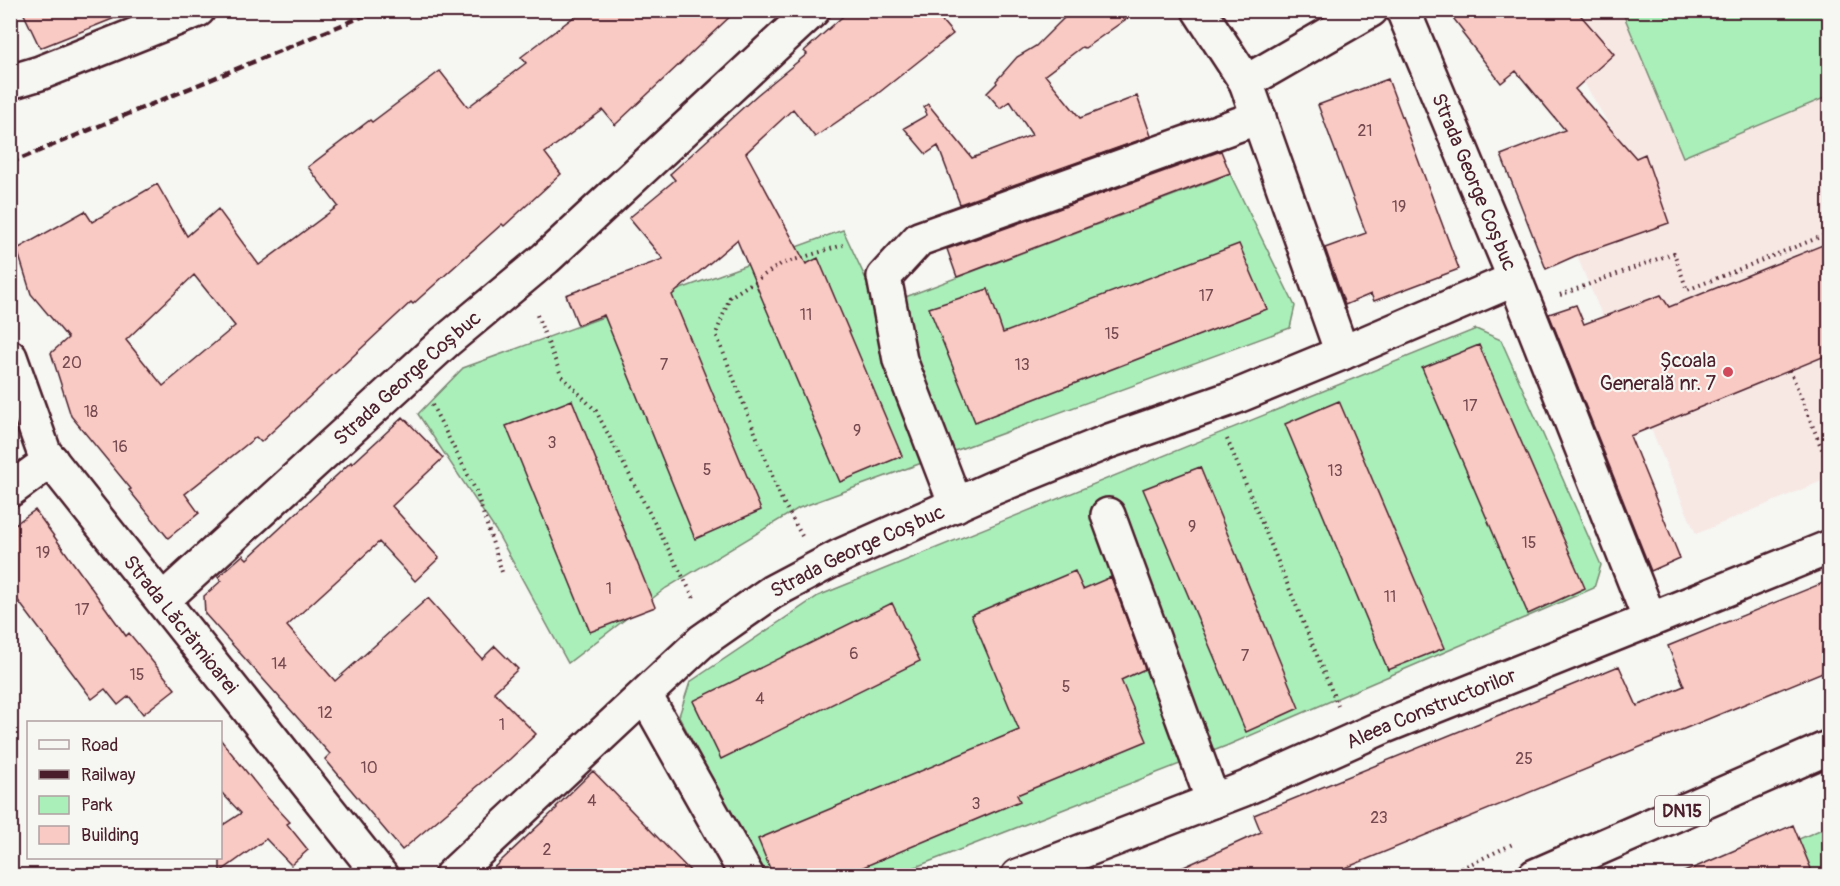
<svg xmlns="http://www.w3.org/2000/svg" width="1840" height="886" font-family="Pangolin,sans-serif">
	<rect width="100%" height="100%" fill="#f6f6f2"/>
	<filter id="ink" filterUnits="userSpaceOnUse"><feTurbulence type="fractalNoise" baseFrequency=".0167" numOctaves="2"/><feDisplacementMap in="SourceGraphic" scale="12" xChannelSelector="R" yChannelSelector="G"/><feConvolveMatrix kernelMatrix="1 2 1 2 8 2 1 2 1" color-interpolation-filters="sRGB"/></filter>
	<g filter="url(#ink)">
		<path fill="#f7e8e4" d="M1592 11H1829V478L1696 534 1581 266 1553 187 1630 160 1583 81 1614 54 1583 19Z"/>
		<path fill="#aaefba" stroke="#7a8772" stroke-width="1.5" d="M1622 11H1829V96L1683 157Z
			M1230 174 1295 306 1290 328 799 508 666 588 568 663 496 531 418 414 463 368 843 230 879 307Z
			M1476 329 1501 340 1601 565 1594 588 1226 746 895 875H763L679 716 690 682 818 596Z
			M1829 826V875L1714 876Z"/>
		<path fill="#f9c9c3" stroke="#4a1f2b" stroke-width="1.5" fill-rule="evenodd" d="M22 10H130V12L40 48Z
			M583 10H737L615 125 603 110 545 153 561 174 504 226 502 224 413 304 411 302 261 442 256 437 185 494 199 513 168 538 129 490 131 489 71 416 51 353 68 338 31 294 17 249 85 211 92 222 157 184 187 236 218 209 259 265 338 206 308 167 370 120 372 122 440 71 468 107 526 63 521 57ZM194 275 235 326 163 386 126 340Z
			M850 10H933L953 34 876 95 815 137 793 109 746 153 806 264 818 258 902 456 840 482 737 240 672 295 761 510 695 539 604 315 578 325 566 295 663 259 629 218 675 180 670 174 757 95 807 54 804 51Z
			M1072 10H1139L1085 48 1082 47 1045 75 1080 118 1137 96 1151 136 960 204 938 146 926 154 904 128 927 115 924 107 928 104 972 158 1032 135 1010 101 1000 108 987 93 997 83 996 81 1017 57 1036 46Z
			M1447 10H1576L1614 54 1575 89 1636 158 1645 154 1669 223 1575 256 1546 269 1501 155 1565 130 1516 71 1501 83 1462 33 1464 32Z
			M1388 79 1459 269 1374 301 1371 294 1345 305 1325 248 1366 233 1318 105Z
			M1221 151 1230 173 957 277 947 249Z
			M1830 242V354L1630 436 1680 558 1651 571 1549 314 1576 305 1584 324 1661 295 1669 307Z
			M1239 244 1267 309 975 422 929 308 988 289 1003 333Z
			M1479 345 1585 588 1528 614 1422 368Z
			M572 400 655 607 590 632 506 426Z
			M1339 401 1444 648 1388 670 1285 424Z
			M403 417 443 458 392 506 439 558 415 581 379 542 287 626 335 681 428 598 482 659 495 646 518 669 494 692 536 734 510 759 402 850 325 759 330 754 205 614 204 596 221 581 218 577 243 555 247 559 351 462 352 464Z
			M1200 467 1299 708 1246 732 1143 489Z
			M35 510 126 636 129 633 175 689 143 714 129 696 118 705 105 689 92 699 10 590V528Z
			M1075 571 1083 589 1111 577 1145 669 1121 680 1147 741 1017 795 1020 801 842 876H773L758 839 1019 730 971 615Z
			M1830 580V669L1326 876H1164L1261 832 1254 815 1619 666 1637 706 1684 686 1668 646Z
			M892 603 920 661 721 759 693 701Z
			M220 739 265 795 290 822 287 824 308 850 291 865 266 839 220 872V827L241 813 220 791Z
			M593 771 695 876H485L557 808 556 807Z
			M1793 825 1814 876H1675Z"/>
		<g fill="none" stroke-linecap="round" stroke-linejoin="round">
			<defs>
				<g id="minor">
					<path d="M1199 10 1246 82 1342 353"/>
					<path id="s1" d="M1403 10 1515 279 1650 620"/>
					<path d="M10 82 40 73 198 10"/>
					<path d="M1246 82 1371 10"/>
					<path id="s2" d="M10 357 44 452 381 876"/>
					<path d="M10 490 51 460"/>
					<path d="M956 505 900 360 884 277 919 239 1259 117"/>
					<path d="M1108 515 1213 801"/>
					<path id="s3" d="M163 600 445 342 546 258 813 10"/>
					<path d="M645 695 747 876"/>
					<path id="s4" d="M451 876 702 641 772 592 840 556 993 488 1109 441 1235 397 1342 353 1515 279"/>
					<path id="s5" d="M1018 876 1244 789 1385 726 1650 620 1830 547"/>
				</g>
				<path id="major" d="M1535 876 1830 747"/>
			</defs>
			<use href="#minor" stroke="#4a1f2b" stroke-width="38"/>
			<use href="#major" stroke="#4a1f2b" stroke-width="38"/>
			<path stroke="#4a1f2b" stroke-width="4" stroke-dasharray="1.5 4.5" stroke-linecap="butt" d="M1830 215 1827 216 1830 222
				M1560 295 1674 253 1687 290 1830 233
				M537 315 561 375 596 411 695 600
				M1790 370 1830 469
				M432 405 476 491 503 575
				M1227 439 1338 706
				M802 536 781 498 716 334 730 297 781 264 843 245
				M1445 876 1515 843"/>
			<use href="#minor" stroke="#f6f6f2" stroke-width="33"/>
			<use href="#major" stroke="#f6f6f2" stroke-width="33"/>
			<path stroke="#4a1f2b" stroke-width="4.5" stroke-dasharray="9 4.5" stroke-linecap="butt" d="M10 163 378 10"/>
		</g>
	</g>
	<circle fill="#d1495b" stroke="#f6f6f2" stroke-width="2" cx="1728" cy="372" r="6"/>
	<g text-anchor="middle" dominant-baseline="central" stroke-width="4.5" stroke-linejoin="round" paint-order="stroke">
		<g font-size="16" fill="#764a51">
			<text x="1365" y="131">21</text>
			<text x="1399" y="207">19</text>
			<text x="1206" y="296">17</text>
			<text x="806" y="315">11</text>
			<text x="1112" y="334">15</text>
			<text x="72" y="363">20</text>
			<text x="664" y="365">7</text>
			<text x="1022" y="365">13</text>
			<text x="1470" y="406">17</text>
			<text x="91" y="412">18</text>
			<text x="857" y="431">9</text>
			<text x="552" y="443">3</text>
			<text x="120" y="447">16</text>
			<text x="707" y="470">5</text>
			<text x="1335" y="471">13</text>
			<text x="1192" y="527">9</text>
			<text x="1529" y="543">15</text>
			<text x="43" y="553">19</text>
			<text x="609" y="589">1</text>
			<text x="1390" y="597">11</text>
			<text x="82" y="610">17</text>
			<text x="854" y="654">6</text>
			<text x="1245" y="656">7</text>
			<text x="279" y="664">14</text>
			<text x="137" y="675">15</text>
			<text x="1066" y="687">5</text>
			<text x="760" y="699">4</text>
			<text x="325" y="713">12</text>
			<text x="502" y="725">1</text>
			<text x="1524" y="759">25</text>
			<text x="369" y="768">10</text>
			<text x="592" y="801">4</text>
			<text x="976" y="804">3</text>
			<text x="1379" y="818">23</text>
			<text x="547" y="850">2</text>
		</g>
		<rect fill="#f6f6f2" stroke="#7e6067" stroke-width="1.5" x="1655" y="796" width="54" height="30" rx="4.5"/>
		<g font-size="18" font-weight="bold" fill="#4a1f2b">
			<text x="1682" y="811">DN15</text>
		</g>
		<g font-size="20" fill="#4a1f2b" stroke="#f6f6f2">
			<text stroke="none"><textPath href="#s1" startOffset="186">Strada George Coșbuc</textPath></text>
			<text stroke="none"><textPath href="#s3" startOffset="330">Strada George Coșbuc</textPath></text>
			<text stroke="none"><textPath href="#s4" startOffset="524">Strada George Coșbuc</textPath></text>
			<text stroke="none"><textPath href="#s2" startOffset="321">Strada Lăcrămioarei</textPath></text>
			<text stroke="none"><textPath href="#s5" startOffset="446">Aleea Constructorilor</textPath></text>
		</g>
		<g font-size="20" fill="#4a1f2b" stroke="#f6f6f2" text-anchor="end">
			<text x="1716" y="360">Școala<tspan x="1716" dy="23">Generală nr. 7</tspan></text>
		</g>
	</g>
	<rect width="1840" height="886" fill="none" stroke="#f6f6f2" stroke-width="36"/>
	<rect x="18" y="18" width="1804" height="850" fill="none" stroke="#4a1f2b" stroke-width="2" filter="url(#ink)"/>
	<rect x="27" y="721" width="195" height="138" fill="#f6f6f2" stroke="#b1a0a2" stroke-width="1.5"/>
	<rect x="39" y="740" width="30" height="9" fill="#f6f6f2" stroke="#b1a0a2" stroke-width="1.5"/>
	<text x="81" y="751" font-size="18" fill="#4a1f2b">Road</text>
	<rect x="39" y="770" width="30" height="9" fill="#4a1f2b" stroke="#b1a0a2" stroke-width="1.5"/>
	<text x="81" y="781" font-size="18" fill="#4a1f2b">Railway</text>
	<rect x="39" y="796" width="30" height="18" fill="#aaefba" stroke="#b1a0a2" stroke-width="1.5"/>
	<text x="81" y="811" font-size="18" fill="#4a1f2b">Park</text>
	<rect x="39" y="826" width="30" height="18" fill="#f9c9c3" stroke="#b1a0a2" stroke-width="1.5"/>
	<text x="81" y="841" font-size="18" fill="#4a1f2b">Building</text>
</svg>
